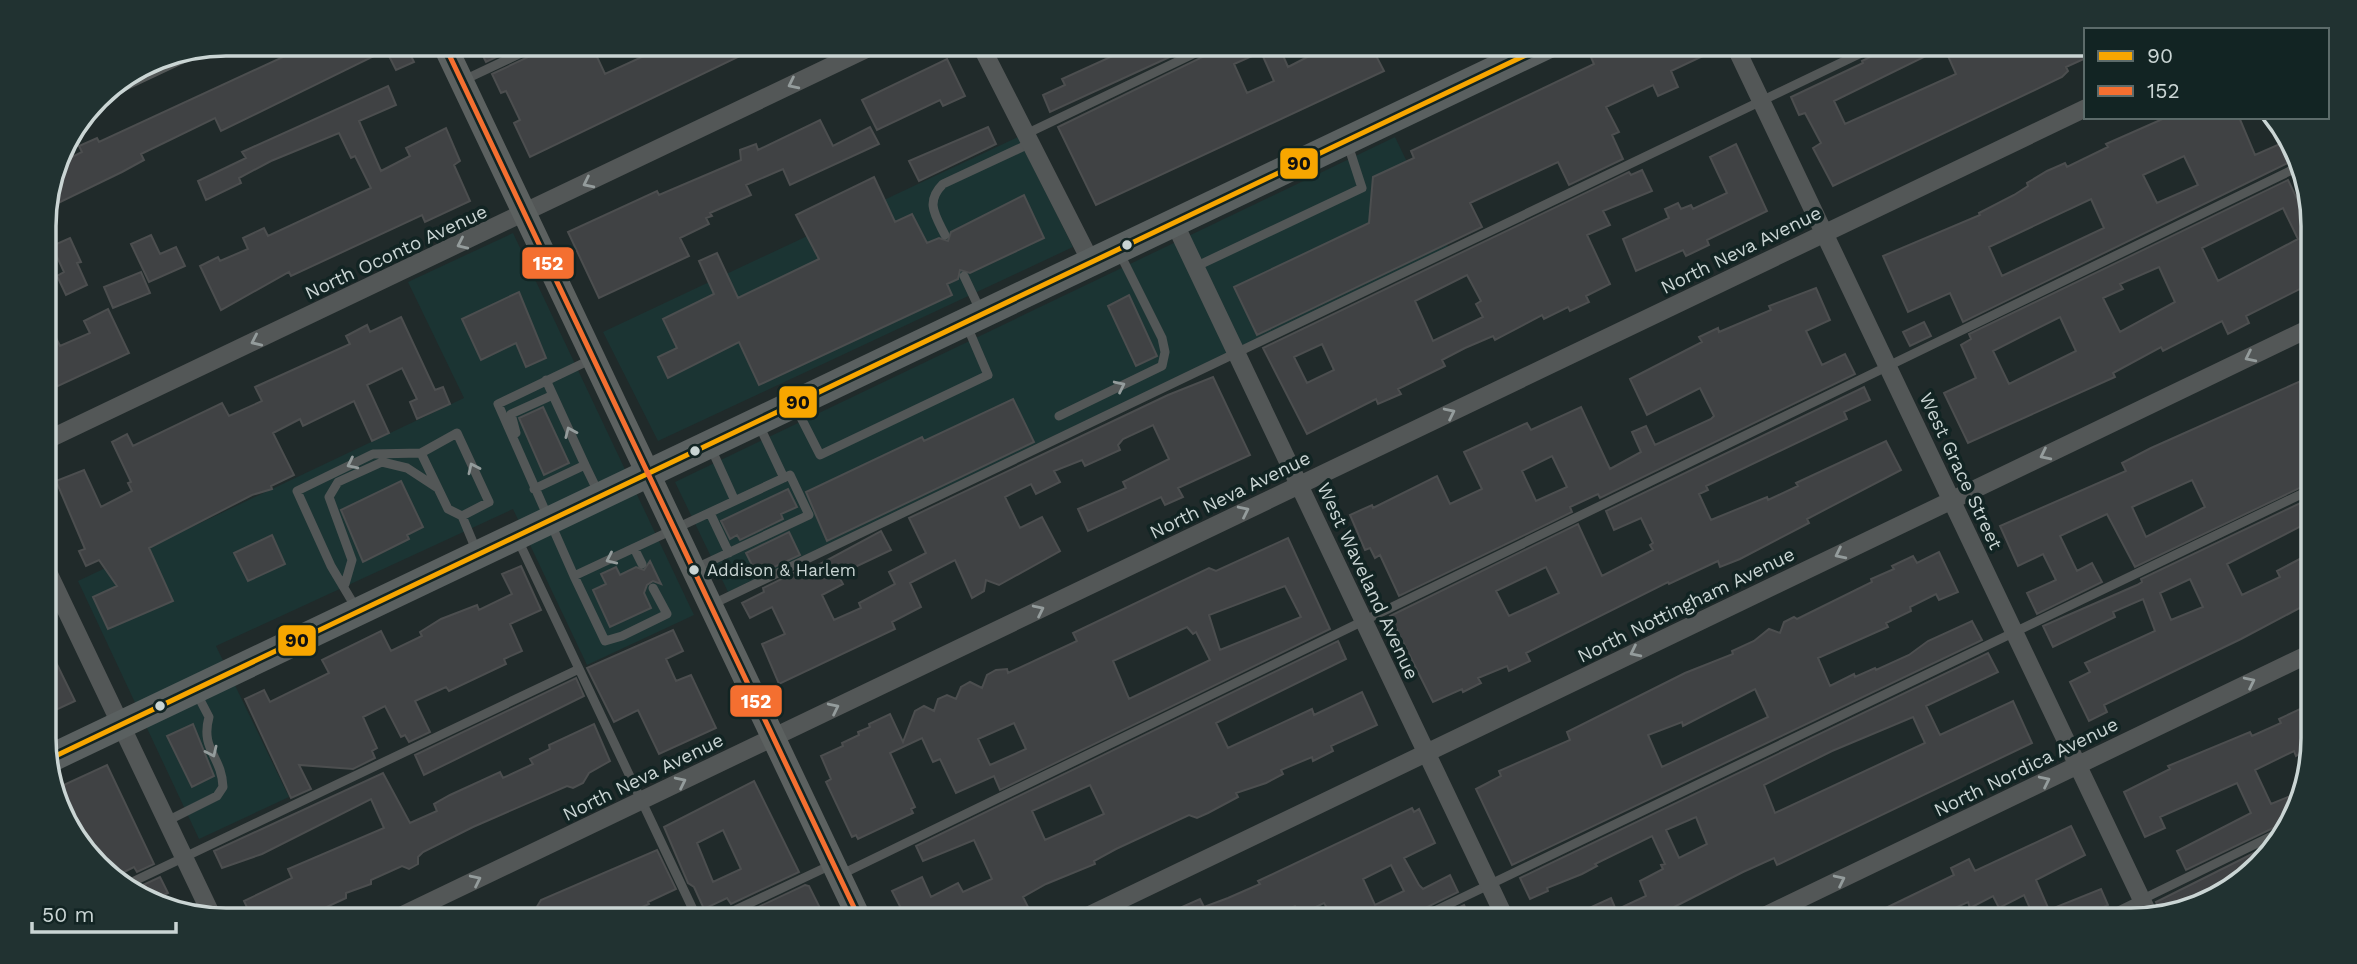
<svg xmlns="http://www.w3.org/2000/svg" width="2357" height="964" font-family="'Work Sans',sans-serif">
	<rect width="100%" height="100%" fill="#202a2a"/>
	<path fill="#1b3433" d="M1018 137 1073 247 658 441 603 332Z
		M1395 137 1448 247 728 592 675 482Z
		M513 233 694 615 587 665 513 509 216 646 289 797 199 839 78 581 464 398 408 282Z"/>
	<path fill="#404244" stroke="#4c4e4f" stroke-width="2" fill-rule="evenodd" d="M311 44H405L414 62 396 70 386 50 221 131 215 118 141 154 144 160 122 172 46 209 58 164 82 152 79 146 97 138 99 142Z
		M477 44H524L486 62Z
		M547 44H591L605 74 670 44H765L530 157 514 123 520 120 506 91 501 93 492 74 543 50Z
		M1139 44H1198L1050 112 1043 95 1065 85 1062 79Z
		M1221 44H1278L1288 67 1321 50 1317 44H1370L1384 71 1096 205 1058 127 1217 50ZM1261 52 1274 81 1247 93 1234 64Z
		M1614 44H1699L1705 55 1671 71 1678 87 1658 96 1653 85 1606 107 1619 132 1612 135 1623 159 1569 185 1558 162 1470 203 1482 227 1257 335 1234 287 1369 223 1373 177 1414 158 1411 151 1594 64 1590 55Z
		M1887 44H2080L2086 58 2066 67 2068 71 2062 77 1833 186 1813 148 1821 143 1805 113 1799 115 1791 97 1863 63 1862 61 1884 50ZM1944 47 1956 74 1845 124 1834 101Z
		M947 59 965 96 943 106 940 100 877 130 862 100Z
		M388 86 396 105 359 121 381 171 410 156 406 148 446 128 460 161 454 165 470 201 425 222 422 215 291 276 289 272 221 310 200 266 218 257 220 261 248 249 243 238 264 228 268 236 371 188 355 156 351 158 339 133 271 161 239 178 241 183 206 200 198 181 246 158 242 152Z
		M2167 117H2239L2255 155 2282 143 2290 162 1963 322 1950 293 1908 312 1883 256 1980 215 1979 213 2014 195 2028 186 2027 183 2047 171 2065 163 2067 167 2108 147 2106 144ZM2184 156 2198 185 2157 203 2143 175ZM2091 199 2104 228 2002 276 1989 247Z
		M820 120 833 146 870 127 879 144 790 185 783 169 746 185 751 195 710 213 712 216 706 218 709 224 680 238 689 256 599 298 568 232 657 191 659 195 741 160 740 150 756 144 758 150Z
		M988 127 996 144 919 181 909 161Z
		M1736 144 1767 211 1707 240 1709 245 1686 256 1683 250 1636 271 1623 239 1669 218 1665 209 1678 203 1681 209 1691 205 1693 209 1727 193 1710 157Z
		M1642 170 1652 191 1603 211 1610 225 1587 235 1610 284 1586 296 1589 302 1570 311 1568 307 1544 319 1542 315 1495 340 1493 336 1465 348 1442 360 1445 366 1398 389 1401 394 1378 404 1376 399 1307 434 1263 348 1629 172 1631 175ZM1467 275 1481 301 1476 304 1483 317 1433 341 1415 301ZM1322 344 1334 370 1307 383 1294 357Z
		M874 177 895 222 912 214 927 243 939 238 948 241 951 232 1024 195 1044 238 970 273 960 270 958 279 947 284 952 295 759 385 739 342 668 378 658 357 677 348 663 319 714 294 699 261 717 253 738 298 819 259 796 215Z
		M2288 180 2312 230V283L2246 316 2249 323 2228 334 2222 321 2163 351 2161 347 2113 373 2115 377 1968 443 1944 393 1976 378 1961 345 1971 339 1969 334ZM2283 208 2298 239 2218 281 2202 248ZM2159 267 2175 302 2120 332 2103 298 2123 289 2120 284ZM2060 317 2076 351 2009 384 1993 351Z
		M151 235 160 254 176 247 185 266 149 282 131 244Z
		M70 238 81 262 77 263 87 285 66 295 57 276 64 272 52 246Z
		M141 272 150 293 113 308 104 287Z
		M1816 288 1830 320 1806 331 1822 365 1845 354 1855 374 1600 498 1598 494 1570 507 1572 512 1399 596 1380 555 1375 558 1370 548 1365 550 1350 515 1372 505 1373 508 1437 476 1450 504 1482 489 1464 452 1527 423 1531 430 1581 407 1610 469 1641 452 1632 432 1646 426 1655 445 1711 419 1714 416 1700 388 1647 415 1630 379 1702 342 1699 337 1718 328 1719 332 1771 310 1769 306ZM1552 456 1567 487 1536 501 1522 471Z
		M519 292 546 358 526 367 516 343 481 360 462 319Z
		M1129 295 1157 356 1136 366 1108 306Z
		M108 309 129 353 45 392V315L60 346 90 333 84 321Z
		M401 317 435 390 443 387 450 404 417 419 410 402 417 399 402 368 367 385 389 433 372 441 354 401 303 426 300 419 273 433 294 475 271 486 272 489 252 495 149 548 173 601 108 629 93 597 117 586 99 560 86 566 79 551 85 549 56 481 84 470 101 507 132 491 128 483 131 482 112 442 127 434 133 446 222 403 229 416 262 401 255 387 350 344 346 336 367 325 370 332Z
		M1924 322 1931 336 1910 346 1903 332Z
		M2312 376V482L2135 567 2107 514 2060 536 2077 571 2092 563 2102 582 2037 614 2027 593 2056 580 2043 554 2018 566 2000 526 2126 471 2122 463 2151 448ZM2192 480 2205 507 2146 537 2132 507Z
		M1213 377 1250 455 1178 488 1183 497 1165 505 1161 497 1088 531 1078 509 1126 488 1123 482 1169 459 1153 425 1123 439 1118 445 1120 450 1085 466 1082 460 1054 471 1060 482 1036 494 1031 484 1005 497 1020 528 1042 517 1060 551 999 585 986 580 984 591 972 598 955 560 910 583 921 607 892 622 895 629 779 684 762 644 785 634 772 607 750 618 742 603 764 592 763 588 806 567 809 570 881 531 891 550 838 575 843 584 822 595 834 620 861 608 859 603 895 584 889 572 926 553 909 518 1168 395Z
		M1864 387 1870 400 1844 412 1847 419 1706 486 1708 490 1699 494 1711 520 1767 497 1768 500 1798 486 1796 483 1886 441 1901 470 1807 519 1809 523 1740 559 1720 567 1718 561 1669 584 1668 582 1526 653 1530 661 1509 671 1507 666 1478 678 1481 683 1463 692 1462 689 1433 702 1390 616 1578 524 1602 576 1653 550 1650 545 1653 543 1641 518 1614 530 1606 511ZM1546 567 1559 593 1509 616 1496 591Z
		M1013 399 1034 442 827 541 806 492 922 437 924 441Z
		M543 407 569 463 544 475 519 418Z
		M401 481 423 527 407 535 409 539 363 562 341 510Z
		M788 489 797 507 781 514 783 519 740 540 737 535 730 539 721 521Z
		M2313 497V520L2227 564 2242 595 2280 577 2277 571 2313 552V601L2241 639 2104 705 2107 712 2089 721 2070 682 2090 672 2085 663 2155 631 2143 599 2113 612 2115 617 2053 647 2043 626 2137 585 2142 582 2141 579ZM2190 579 2203 607 2171 620 2160 593Z
		M789 532 800 555 757 575 746 553Z
		M272 535 285 564 248 581 234 553Z
		M1288 538 1330 629 1000 790 994 776 956 793 940 759 933 762 922 738 890 753 915 807 911 809 913 813 858 839 856 835 852 837 826 782 831 779 821 756 843 746 842 743 859 735 858 732 870 727 869 724 890 714 903 742 915 711 924 706 934 711 938 699 947 695 956 699 961 687 970 682 982 688 987 675 996 670 1007 669 1008 673 1077 641 1073 633 1209 568 1216 571ZM1285 586 1301 617 1220 650 1209 615ZM1187 627 1193 634 1196 632 1210 660 1129 699 1113 661ZM1014 723 1026 749 990 765 978 739Z
		M1939 552 1958 592 1939 600 1936 594 1910 607 1911 611 1886 623 1888 627 1818 658 1830 686 1854 674 1855 677 1875 668 1876 670 1909 655 1928 641 1972 621 1982 640 1512 865 1476 789 1501 776 1499 771 1570 740 1567 732 1685 673 1733 654 1732 651 1754 641 1769 629 1780 633 1784 622 1794 617 1797 619 1872 582 1871 579 1894 569 1892 566 1913 556 1917 563ZM1755 689 1768 717 1662 767 1648 735 1682 722 1683 726Z
		M650 561 661 584 653 581 647 585 644 593 651 608 610 627 593 590 606 584 601 574 616 567 620 575 636 567 644 570Z
		M521 566 541 610 510 624 522 651 504 659 506 664 449 691 446 687 415 701 430 732 409 742 405 735 401 737 385 706 363 717 377 748 372 751 375 758 353 769 299 765 311 789 291 798 245 699 264 690 270 702 329 673 322 660 381 631 391 651 422 636 420 632 441 619 477 605 479 610 512 594 502 574Z
		M673 630 683 651 666 659 676 681 691 675 716 728 659 754 638 710 614 722 587 668Z
		M1338 641 1346 659 1216 723 1228 748 1312 709 1314 715 1362 692 1377 725 1331 746 1333 751 1313 761 1312 757 1281 770 1283 774 1266 783 1236 793 1238 797 1208 813 1197 818 1189 815 1116 849 1094 861 1095 864 1046 884 1023 897 1028 907 1000 920H916L911 910 904 914 892 891 922 877 931 897 958 883 963 892 992 879 974 840 923 861 916 846ZM1090 785 1104 814 1045 840 1032 811Z
		M46 642 75 701 47 714Z
		M1988 653 1998 672 1926 706 1940 735 2013 701 2032 743 1777 865 1774 858 1743 872 1674 907 1681 920H1563L1611 898 1616 910 1646 896 1640 881 1663 869 1661 865 1665 864 1652 836 1595 864 1597 866 1582 874 1547 888 1548 891 1530 899 1520 878ZM1913 717 1925 743 1775 813 1764 785 1832 751ZM1696 817 1707 844 1679 858 1666 830Z
		M576 678 584 696 424 775 415 755Z
		M2313 703V738L2308 769 2301 753 2296 756 2294 751 2255 770 2271 804 2305 790 2303 797 2280 829 2273 828 2186 870 2177 851 2251 813 2237 783 2160 817 2165 828 2145 837 2124 792 2170 769 2168 766 2250 732 2252 736 2281 723 2279 719Z
		M193 724 214 776 192 787 167 736Z
		M594 724 610 761 589 773 583 783 573 788 567 786 473 827 423 852 418 857V864L409 869 402 866 371 880V884L346 893V898L314 913 307 910 285 920H253L244 901 292 878 288 869 384 828 371 799 262 854 222 868 214 851 383 773 410 823 437 811 434 804 450 795 500 772 503 778 533 764 530 759 550 749 549 745Z
		M107 765 154 864 137 872 134 867 116 876 89 858 55 789Z
		M754 781 799 872 731 904 727 898 704 909 694 887 688 883 664 827ZM723 830 741 869 713 882 697 843Z
		M1412 808 1414 812 1419 809 1435 843 1404 858 1419 885 1423 889 1450 875 1458 892 1413 914 1409 920H1334L1324 903 1299 915 1295 906 1267 920H1175L1186 915 1182 907 1200 899 1204 907 1228 898 1260 884 1258 881ZM1391 865 1404 891 1375 905 1363 879Z
		M2071 826 2085 855 2036 880 2049 910 2101 889 2108 905 2085 916 2087 920H2027L2034 917 2024 895 1999 908 1993 896 1970 908 1968 902 1937 916 1939 920H1861L1954 875 1951 868 1969 859 1975 871Z
		M2268 846 2241 883 2161 913 2156 902Z
		M657 850 676 889 648 902 649 904 613 920 607 915 597 920H529L541 900Z
		M160 877 168 893 152 900 143 885Z
		M805 885 809 886 826 920H738L737 917Z
		M1464 905 1471 920H1432Z"/>
	<g fill="none" stroke-linecap="round" stroke-linejoin="round">
		<path stroke="#535757" stroke-width="9" d="M464 80 540 44
			M1026 134 1214 44
			M945 235C935 215 925 202 943 184L1031 143
			M1195 267 1362 188 1348 145
			M45 275 48 273
			M964 276 981 312
			M795 406 820 455 988 375 967 326
			M1059 416 1162 366 1165 352 1162 338 1119 252
			M759 425 784 478
			M516 433 511 414 553 395
			M711 448 735 501
			M421 453 457 433 489 502 462 516
			M585 465 599 494
			M534 489 585 465 546 380
			M710 513 729 553
			M518 540 698 920
			M634 548 642 564
			M574 576 498 404 592 359
			M345 584 352 560 329 497 338 482 382 462 407 468 436 487
			M653 588 667 614 622 636 605 641 574 576 790 475 809 515 694 569
			M711 605 1880 44
			M356 608 331 566 297 491 373 454 421 453 448 509 462 516 477 552
			M46 609 62 601
			M167 821 217 796 223 787C222 756 200 750 209 717L197 694
			M840 875 2296 168
			M128 884 579 669
			M714 920 831 865
			M1416 920 2312 489
			M2100 920 2276 834"/>
		<path stroke="#535757" stroke-width="18" d="M980 44 1091 262
			M1734 44 2150 917
			M104 91 189 51
			M1174 222 1506 920
			M45 441 877 44
			M46 568 213 918
			M392 920 2086 108
			M1079 920 2312 327
			M1756 920 2313 652"/>
		<path stroke="#5c6160" stroke-width="24" d="M444 44 860 920"/>
		<path stroke="#5a6060" stroke-width="28" d="M47 760 1549 44"/>
		<defs>
			<path id="bus-1" d="M47 760 1549 44"/>
			<path id="bus-2" d="M444 44 860 920"/>
		</defs>
		<use href="#bus-1" stroke="#122423" stroke-width="10"/>
		<use href="#bus-2" stroke="#122423" stroke-width="10"/>
		<use href="#bus-1" stroke="#f7a600" stroke-width="5"/>
		<use href="#bus-2" stroke="#f46f30" stroke-width="5"/>
	</g>
	<defs><path id="oneway-chevron" d="M-2-3.5L2.5 0L-2 3.5" fill="none" stroke-width="1.6" stroke-linecap="round" stroke-linejoin="round" transform="scale(1.75)"/></defs>
	<g stroke="#949c9c">
		<use href="#oneway-chevron" transform="translate(793 84) rotate(154)"/>
		<use href="#oneway-chevron" transform="translate(588 183) rotate(154)"/>
		<use href="#oneway-chevron" transform="translate(462 244) rotate(155)"/>
		<use href="#oneway-chevron" transform="translate(256 341) rotate(155)"/>
		<use href="#oneway-chevron" transform="translate(2250 357) rotate(154)"/>
		<use href="#oneway-chevron" transform="translate(1120 386) rotate(-26)"/>
		<use href="#oneway-chevron" transform="translate(1450 413) rotate(-26)"/>
		<use href="#oneway-chevron" transform="translate(570 432) rotate(-114)"/>
		<use href="#oneway-chevron" transform="translate(2045 455) rotate(154)"/>
		<use href="#oneway-chevron" transform="translate(352 464) rotate(154)"/>
		<use href="#oneway-chevron" transform="translate(473 468) rotate(-115)"/>
		<use href="#oneway-chevron" transform="translate(1244 511) rotate(-26)"/>
		<use href="#oneway-chevron" transform="translate(1840 554) rotate(154)"/>
		<use href="#oneway-chevron" transform="translate(611 559) rotate(155)"/>
		<use href="#oneway-chevron" transform="translate(1039 610) rotate(-26)"/>
		<use href="#oneway-chevron" transform="translate(1635 652) rotate(154)"/>
		<use href="#oneway-chevron" transform="translate(2250 682) rotate(-26)"/>
		<use href="#oneway-chevron" transform="translate(834 708) rotate(-26)"/>
		<use href="#oneway-chevron" transform="translate(212 752) rotate(65)"/>
		<use href="#oneway-chevron" transform="translate(2045 781) rotate(-26)"/>
		<use href="#oneway-chevron" transform="translate(681 782) rotate(-26)"/>
		<use href="#oneway-chevron" transform="translate(476 880) rotate(-26)"/>
		<use href="#oneway-chevron" transform="translate(1840 880) rotate(-26)"/>
	</g>
	<g fill="#cad5d4" stroke="#122423" stroke-width="2.5">
		<circle cx="1127" cy="245" r="6"/>
		<circle cx="695" cy="451" r="6"/>
		<circle cx="694" cy="570" r="6"/>
		<circle cx="160" cy="706" r="6"/>
	</g>
	<g text-anchor="middle" dominant-baseline="central" stroke-width="7" stroke-linejoin="round" paint-order="stroke">
		<g font-size="17" fill="#cad5d4" stroke="#122423" text-anchor="start">
			<text x="707" y="570">Addison &amp; Harlem</text>
		</g>
		<g font-size="19" fill="#cad5d4" stroke="#122423">
			<text transform="translate(1741 250) rotate(-26)">North Neva Avenue</text>
			<text transform="translate(396 252) rotate(-25)">North Oconto Avenue</text>
			<text transform="translate(1961 471) rotate(65)">West Grace Street</text>
			<text transform="translate(1230 495) rotate(-26)">North Neva Avenue</text>
			<text transform="translate(1368 581) rotate(65)">West Waveland Avenue</text>
			<text transform="translate(1686 605) rotate(-26)">North Nottingham Avenue</text>
			<text transform="translate(2026 767) rotate(-26)">North Nordica Avenue</text>
			<text transform="translate(643 777) rotate(-26)">North Neva Avenue</text>
		</g>
	</g>
	<path d="M0 0H2357V964H0ZM226 56H2131A170 170 0 0 1 2301 226V738A170 170 0 0 1 2131 908H226A170 170 0 0 1 56 738V226A170 170 0 0 1 226 56Z" fill="#213231" fill-rule="evenodd"/>
	<path fill="none" stroke="#cad5d4" stroke-width="3.5" d="M226 56H2131A170 170 0 0 1 2301 226V738A170 170 0 0 1 2131 908H226A170 170 0 0 1 56 738V226A170 170 0 0 1 226 56Z"/>
	<g stroke="#122423" stroke-width="2.5">
		<rect x="1279" y="147" width="40" height="33" rx="7" fill="#f7a600"/>
		<rect x="521" y="246" width="54" height="34" rx="7" fill="#f46f30"/>
		<rect x="778" y="385" width="40" height="34" rx="7" fill="#f7a600"/>
		<rect x="277" y="624" width="40" height="33" rx="7" fill="#f7a600"/>
		<rect x="729" y="684" width="54" height="34" rx="7" fill="#f46f30"/>
	</g>
	<g font-size="19" text-anchor="middle" font-weight="bold" fill="#fff">
		<text x="548" y="270">152</text>
		<text x="756" y="708">152</text>
	</g>
	<g font-size="19" text-anchor="middle" font-weight="bold" fill="#111">
		<text x="1299" y="170">90</text>
		<text x="798" y="409">90</text>
		<text x="297" y="647">90</text>
	</g>
	<rect x="2084" y="28" width="245" height="91" fill="#122423" stroke="#5c6b6a" stroke-width="2"/>
	<rect x="2098" y="51" width="35" height="10" fill="#f7a600" stroke="#5c6b6a" stroke-width="2"/>
	<text x="2147" y="63" font-size="21" fill="#cad5d4">90</text>
	<rect x="2098" y="86" width="35" height="10" fill="#f46f30" stroke="#5c6b6a" stroke-width="2"/>
	<text x="2147" y="98" font-size="21" fill="#cad5d4">152</text>
	<path d="M32 922v10h144v-10" fill="none" stroke="#cad5d4" stroke-width="3.5"/>
	<text x="42" y="922" font-size="21" fill="#cad5d4" stroke="#122423" stroke-width="5" paint-order="stroke">50 m</text>
</svg>
